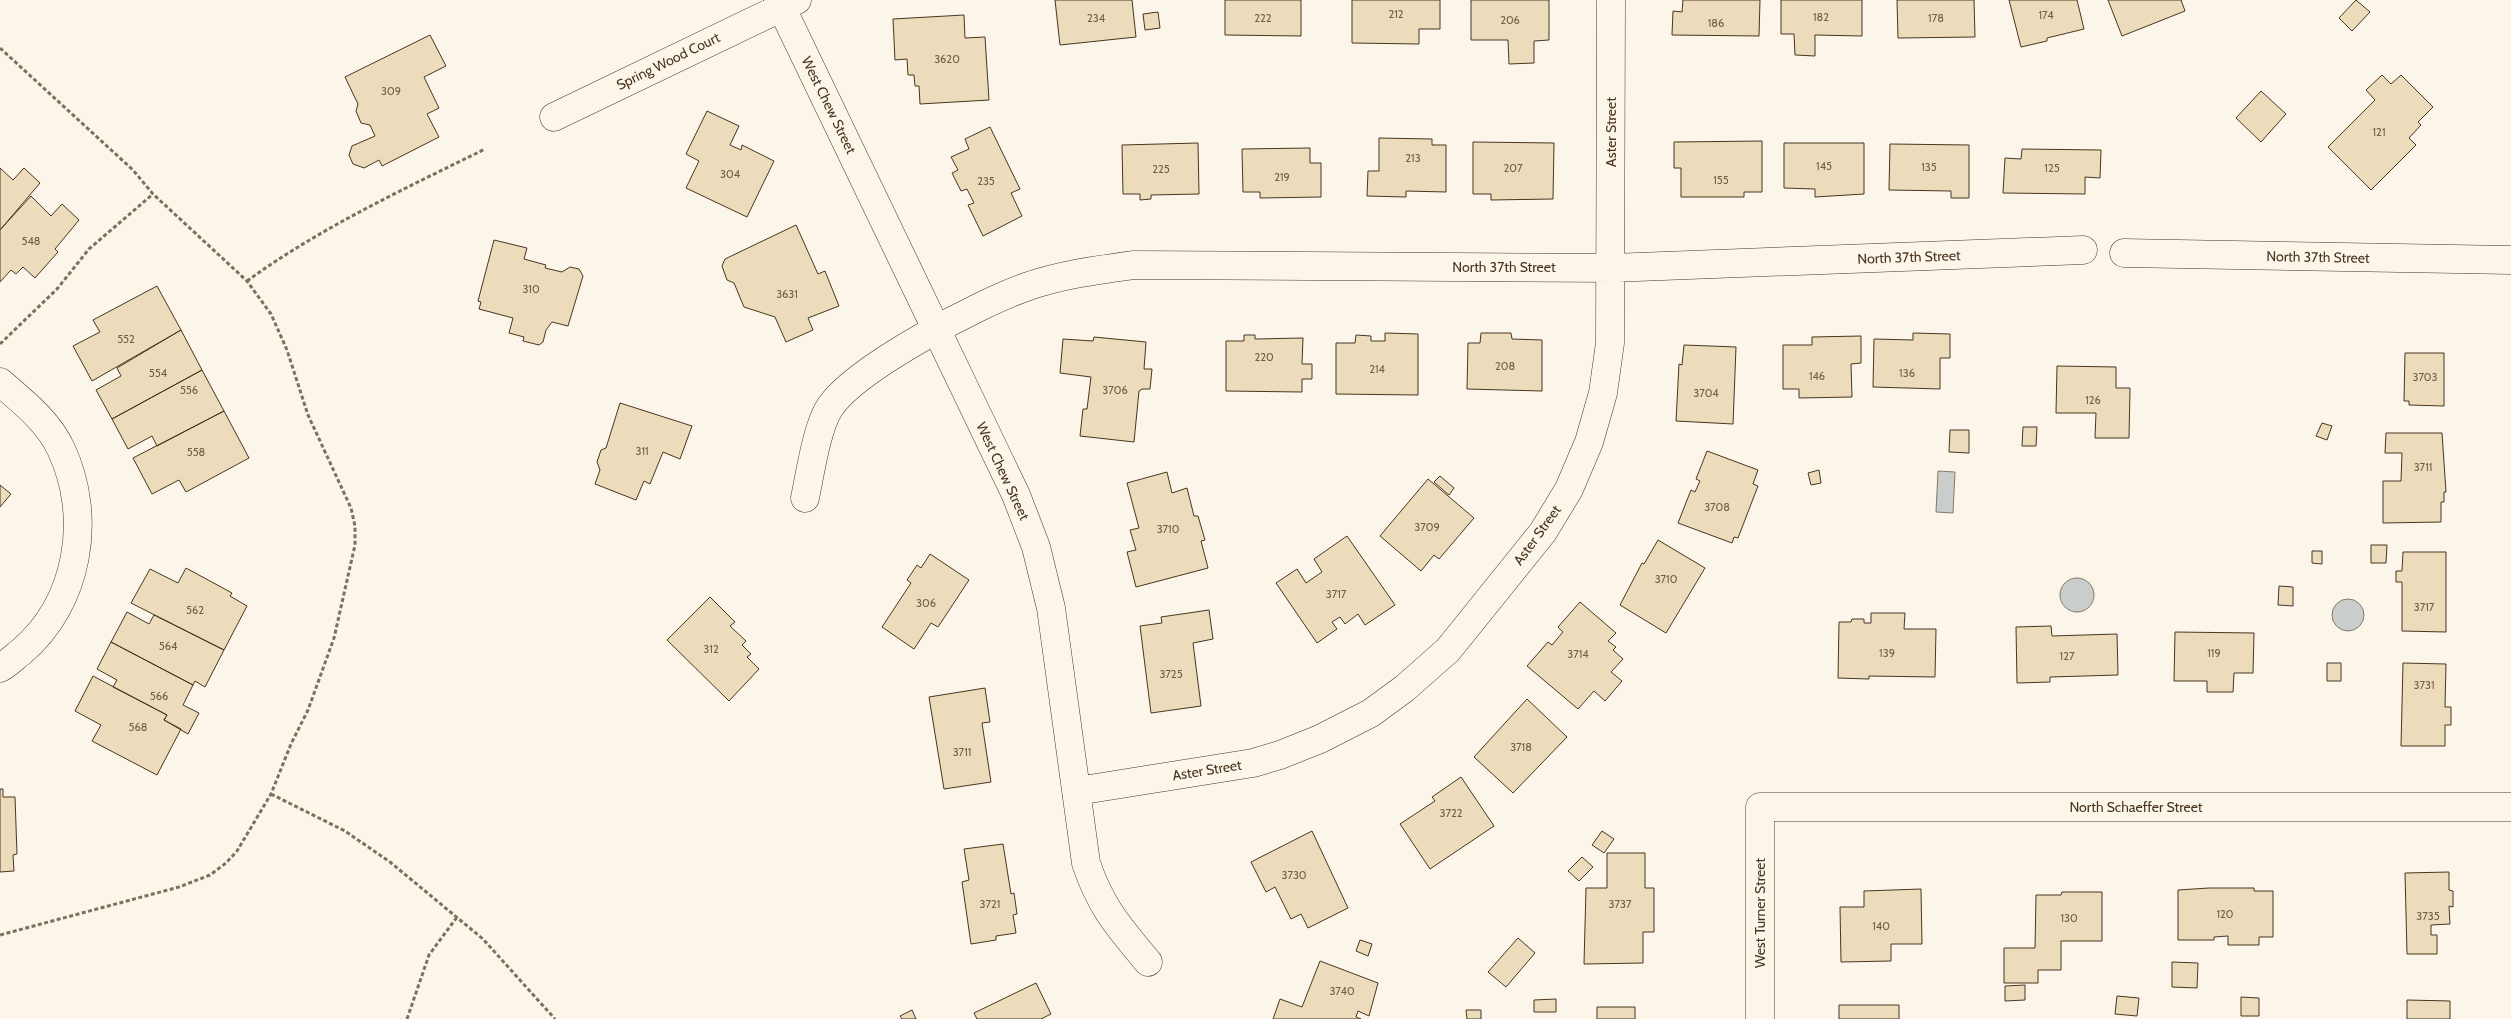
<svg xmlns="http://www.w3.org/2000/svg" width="2511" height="1019" font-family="Cabin,sans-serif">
	<rect width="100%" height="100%" fill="#fbf6e9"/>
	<path fill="#c9cecd" stroke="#887966" d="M1938 471 1955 472 1953 513 1936 512Z
		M2060 595a17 17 0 1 1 34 0a17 17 0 1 1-34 0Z
		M2332 615a16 16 0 1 1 32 0a16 16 0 1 1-32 0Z"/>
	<path fill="#ecdcbc" stroke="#4a3520" d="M1055 0H1132L1136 37 1060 45Z
		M1225 0H1301V36L1225 35Z
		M1352 0H1440V29H1419V44L1352 43Z
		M1471 0H1549V40L1534 41V63L1509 64 1508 40H1471Z
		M1683 0H1760L1759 36 1672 35 1673 11 1682 12Z
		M1781 0H1862V36L1815 35V56L1795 55 1794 34H1781Z
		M1897 0H1974L1975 37 1898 38Z
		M2009 0H2077L2084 29 2047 38V41L2021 47Z
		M2108 0H2181L2185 11 2122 36Z
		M2356 0 2370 12 2352 31 2339 18Z
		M1158 12 1160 28 1145 30 1143 14Z
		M964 15 965 38 985 37 989 100 920 104 919 86H915L914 75H908L907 59 895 60 893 19Z
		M430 35 446 66 424 77 439 108 427 114 439 137 382 166 379 160 364 168 353 164 349 155 352 146 375 136 370 125 361 123 356 111 358 104 345 77Z
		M2382 75 2391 84 2401 75 2433 107 2418 122 2421 125 2409 138 2416 145 2371 190 2328 147 2375 100 2366 90Z
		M2261 91 2286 114 2261 142 2236 118Z
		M707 111 739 126 730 145 741 150 742 145 774 161 747 217 686 188 699 161 686 154Z
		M990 127 1020 189 1011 193 1022 216 983 236 968 205 974 203 967 189 961 191 952 173 958 170 951 157 969 149 965 139Z
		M1379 138 1432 139V145H1446V192L1406 191V197L1367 196 1368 171H1379Z
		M1762 141V192H1744V197H1681V168H1674V142Z
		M1473 142 1554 143 1553 199 1491 200V194H1473Z
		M1198 143 1199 194 1151 195V199L1140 200V194H1123L1122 145Z
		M1784 143H1864V194L1815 197V189L1784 188Z
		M1890 144 1969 145V198H1951V191L1889 190Z
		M1310 148V163H1321V197L1260 198V192H1243L1242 149Z
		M2022 149 2101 150 2100 178 2085 177V194L2003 193 2005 158 2021 159Z
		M0 168 13 180 24 168 40 183 0 230Z
		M31 196 51 216 62 204 79 220 55 249 58 252 35 278 23 267 16 274 11 270 0 282V230Z
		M796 225 818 274 825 271 839 306 808 318 813 330 786 342 775 317 744 307 734 283 727 280 722 266 725 259Z
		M494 240 527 248 524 259 546 265 545 268 562 272 570 267 579 269 583 276 568 326 552 322 546 330 543 342 539 345 523 341 524 337 509 333 513 318 479 309 481 302 478 301Z
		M157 286 181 330 92 381 73 346 100 332 93 320Z
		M181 330 202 370 112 419 96 390 121 376 117 368Z
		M1385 333 1418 334V395L1336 394V343H1355L1356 335 1371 336V341H1385Z
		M1481 333H1511L1512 339 1542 340V391L1467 389 1468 343H1480Z
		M1913 333 1950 334V358H1940V389L1873 387 1874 339 1913 340Z
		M1244 335H1255V339L1303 338 1302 364H1312V379H1302V392L1226 391V341H1244Z
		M1861 336V363L1851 364 1852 397 1799 398V389H1783V345H1812V337Z
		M1094 337 1146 342 1144 369H1152L1150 389H1142L1139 391 1134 442 1080 436 1083 409H1087L1091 377 1060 373 1063 339 1093 341Z
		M1684 345 1736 347 1733 424 1676 421 1679 364 1682 365Z
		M2405 353H2444V406L2409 405V401H2404Z
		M2057 366 2116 367V388H2130L2129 438H2095L2096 413H2056Z
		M202 370 224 411 157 446 152 436 128 449 112 419Z
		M620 403 692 426 680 459 663 452 650 484 644 481 636 500 595 484 600 470 597 462 601 450 606 448Z
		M224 411 249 458 186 492 179 480 152 494 133 458Z
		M2322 423 2332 426 2327 440 2316 436Z
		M2023 427H2037L2036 446H2022Z
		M1950 430H1969V453L1949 452Z
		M2386 433H2442L2446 492H2444V502H2441V522L2383 523V481H2401L2402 453H2385Z
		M1707 451 1758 470 1753 484 1758 486 1738 538 1734 537 1732 543 1678 523 1691 490 1695 492 1700 481 1696 479Z
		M1819 470 1821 483 1811 485 1808 473Z
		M1167 472 1172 493 1187 488 1194 516H1198L1205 540 1201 541 1208 568 1136 587 1127 552 1136 550 1130 530 1139 528 1127 483Z
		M1440 476 1454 488 1449 495 1434 482Z
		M1428 479 1474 518 1439 559 1434 555 1421 571 1380 536Z
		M0 485 11 494 0 507Z
		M1347 536 1395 605 1365 625 1358 614 1345 624 1340 617 1332 622 1337 629 1317 643 1276 583 1297 569 1306 583 1322 572 1314 559Z
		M1658 540 1705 568 1666 633 1620 605 1642 563 1644 564Z
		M2371 545H2387L2386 563H2371Z
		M2312 551H2322V564L2312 563Z
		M2403 552H2446V632L2402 631V582H2396V571H2402Z
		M930 554 969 580 938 627 931 623 914 649 882 627 911 583 907 580 917 565 921 568Z
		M186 568 232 593 230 596 247 606 224 650 131 603 150 569 178 583Z
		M2279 586 2293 587V606L2278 605Z
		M710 597 735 622 730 626 746 641 742 645 751 654 747 657 759 669 729 701 667 640Z
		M1580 602 1616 633 1608 641 1616 647 1613 650 1623 659 1611 672 1622 681 1605 701 1594 691 1578 709 1527 666 1548 642 1552 645 1563 632 1558 627Z
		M1209 610 1213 639 1193 643 1201 706 1151 713 1140 626 1162 623 1161 617Z
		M127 612 149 624 154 615 224 650 205 687 195 681 193 685 111 642Z
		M1871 613H1905L1904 629H1936L1935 677 1869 676V679L1838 678 1839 622H1851L1852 619H1864V623H1871Z
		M2051 626 2052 636 2117 634 2118 675 2050 677V682L2017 683 2016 627Z
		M2175 632 2254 633 2253 673H2234L2233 692H2207V681H2174Z
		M111 642 193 685 183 705 199 713 188 734 164 720 167 715 113 687 117 680 97 669Z
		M2327 663H2341V681H2327Z
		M2403 663 2446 664 2445 707H2451V725H2445V746H2401Z
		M93 676 167 715 164 720 181 729 157 775 92 741 101 725 75 711Z
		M985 688 990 722 982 723 991 782 944 789 929 697Z
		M1527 699 1567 737 1513 793 1474 757Z
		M1461 777 1494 826 1430 869 1400 824 1435 801 1432 797Z
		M0 789H3V797H15L17 854 13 855 14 871 0 872Z
		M1312 831 1348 908 1308 928 1301 914 1291 919 1275 887 1266 892 1251 862Z
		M1602 831 1614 839 1604 853 1592 845Z
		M1003 844 1011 894 1014 893 1017 914 1013 915 1016 933 996 936V940L971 944 962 882 969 880 964 849Z
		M1607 853H1645V888H1654V932H1643V963L1584 964 1586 888H1607Z
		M1582 857 1593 867 1579 881 1568 871Z
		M2449 872V890L2453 891V907L2449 906 2450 924 2431 925V935H2437V954H2407L2405 873Z
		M2209 888H2254V891H2273V937H2259V945H2228V936L2214 937V940H2178V890Z
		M1921 889 1922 944H1891V961L1841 962 1840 907H1864V891Z
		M2062 892H2102V941H2061V970H2038V983H2004V948H2035L2036 895H2061Z
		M1518 938 1535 953 1506 987 1488 972Z
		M1360 940 1372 944 1368 956 1356 951Z
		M1320 961 1378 983 1369 1016 1358 1011 1356 1017 1361 1019H1273L1280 999 1302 1007Z
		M2172 962 2198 963 2197 988 2172 987Z
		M1036 983 1051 1014 1041 1019H977L974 1013Z
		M2025 985V1000L2005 1001V986Z
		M2117 996 2139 998 2137 1016 2115 1014Z
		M2241 997 2259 998V1016H2241Z
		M1556 999V1012H1534V1000Z
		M2407 1000 2450 1001V1019H2407Z
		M1839 1005H1899V1019H1839Z
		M1597 1007H1635V1019H1597Z
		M912 1010 916 1019H902L900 1016Z
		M1466 1010H1481V1019H1467Z"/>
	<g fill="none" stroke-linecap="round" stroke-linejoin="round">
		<defs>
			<path id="street" d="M778 0 1016 495 1036 547 1051 608 1086 863C1101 908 1119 927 1148 962
				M554 117 797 0
				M2124 253 2511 260
				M0 382C23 402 48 421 61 449 93 517 79 603 21 652 14 657 8 664 0 668
				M805 498C810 474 817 426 830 407 856 368 980 303 1026 287 1060 275 1097 270 1133 265L1611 268 2083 250
				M1077 791 1253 763 1280 755 1320 739 1371 713 1405 688 1448 650 1543 532 1569 489 1589 442 1603 393 1610 343 1611 0
				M1760 1019V807H2511"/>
		</defs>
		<use href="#street" stroke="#4a3520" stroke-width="29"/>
		<path stroke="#7f6f5c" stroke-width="3" stroke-dasharray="4 2.5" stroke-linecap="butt" d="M0 48 133 170 153 194 247 281 271 314 287 350 308 415 351 508 355 526V545L334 638 308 710 291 744 271 794 237 851 226 863 210 875 179 887 0 935
			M247 281C320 228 404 189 485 149
			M0 344 57 289 89 249 153 194
			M271 794 345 831 390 862 483 939 555 1019
			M407 1019 429 955 457 917"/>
		<use href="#street" stroke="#fbf6e9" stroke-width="28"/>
	</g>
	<g text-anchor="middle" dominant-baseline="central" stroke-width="4" stroke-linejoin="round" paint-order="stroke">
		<g font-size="11" fill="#725f47">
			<text x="1396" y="14">212</text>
			<text x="2046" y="15">174</text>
			<text x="1821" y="17">182</text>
			<text x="1096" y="18">234</text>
			<text x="1263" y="18">222</text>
			<text x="1936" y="18">178</text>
			<text x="1510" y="20">206</text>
			<text x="1716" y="23">186</text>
			<text x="947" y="59">3620</text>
			<text x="391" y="91">309</text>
			<text x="2379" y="132">121</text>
			<text x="1413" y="158">213</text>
			<text x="1824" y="166">145</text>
			<text x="1929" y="167">135</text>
			<text x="1513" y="168">207</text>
			<text x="2052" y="168">125</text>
			<text x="1161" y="169">225</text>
			<text x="730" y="174">304</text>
			<text x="1282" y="177">219</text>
			<text x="1721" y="180">155</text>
			<text x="986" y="181">235</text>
			<text x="31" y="241">548</text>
			<text x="531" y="289">310</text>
			<text x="787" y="294">3631</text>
			<text x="126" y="339">552</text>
			<text x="1264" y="357">220</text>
			<text x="1505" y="366">208</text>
			<text x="1377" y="369">214</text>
			<text x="158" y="373">554</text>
			<text x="1907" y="373">136</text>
			<text x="1817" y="376">146</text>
			<text x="2425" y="377">3703</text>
			<text x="189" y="390">556</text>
			<text x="1115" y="390">3706</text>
			<text x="1706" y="393">3704</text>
			<text x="2093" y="400">126</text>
			<text x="642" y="451">311</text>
			<text x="196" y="452">558</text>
			<text x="2423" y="467">3711</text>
			<text x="1717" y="507">3708</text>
			<text x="1427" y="527">3709</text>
			<text x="1168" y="529">3710</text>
			<text x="1666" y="579">3710</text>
			<text x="1336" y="594">3717</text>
			<text x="926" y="603">306</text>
			<text x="2424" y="607">3717</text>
			<text x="195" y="610">562</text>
			<text x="168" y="646">564</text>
			<text x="711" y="649">312</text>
			<text x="1887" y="653">139</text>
			<text x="2214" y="653">119</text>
			<text x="1578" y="654">3714</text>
			<text x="2067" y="656">127</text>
			<text x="1171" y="674">3725</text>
			<text x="2424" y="685">3731</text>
			<text x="159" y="696">566</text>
			<text x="138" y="727">568</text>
			<text x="1521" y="747">3718</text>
			<text x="962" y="752">3711</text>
			<text x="1451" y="813">3722</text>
			<text x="1294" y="875">3730</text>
			<text x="990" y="904">3721</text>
			<text x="1620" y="904">3737</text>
			<text x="2225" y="914">120</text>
			<text x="2428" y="916">3735</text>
			<text x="2069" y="918">130</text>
			<text x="1881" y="926">140</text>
			<text x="1342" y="991">3740</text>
		</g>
		<g font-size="14" fill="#4a3520" stroke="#fbf6e9">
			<text transform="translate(668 61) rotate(-26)">Spring Wood Court</text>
			<text transform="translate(829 105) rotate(64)">West Chew Street</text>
			<text transform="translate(1611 132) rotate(-90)">Aster Street</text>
			<text transform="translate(1909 257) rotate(-2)">North 37th Street</text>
			<text transform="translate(2318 257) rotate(1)">North 37th Street</text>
			<text x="1504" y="267">North 37th Street</text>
			<text transform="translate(1003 471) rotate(65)">West Chew Street</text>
			<text transform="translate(1537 535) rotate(-54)">Aster Street</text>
			<text transform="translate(1207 770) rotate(-9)">Aster Street</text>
			<text x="2136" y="807">North Schaeffer Street</text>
			<text transform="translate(1760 913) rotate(-90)">West Turner Street</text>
		</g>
	</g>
</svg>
